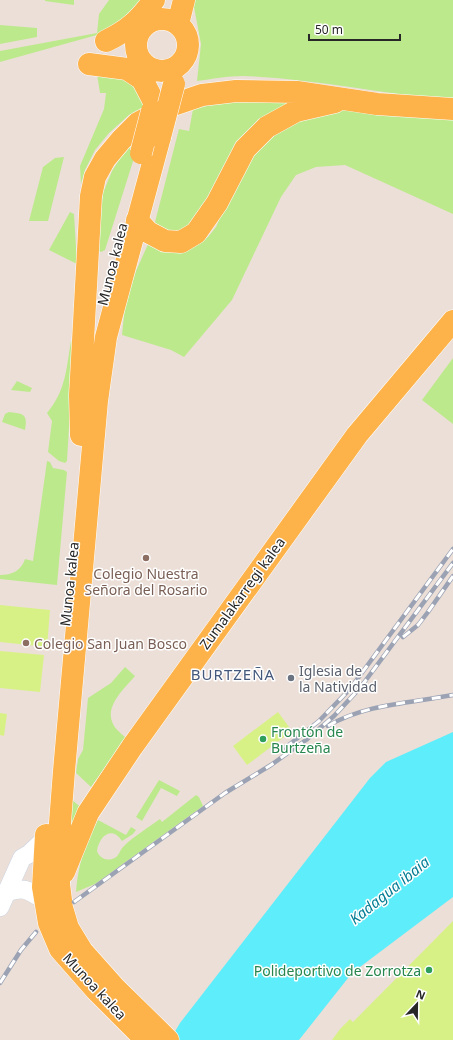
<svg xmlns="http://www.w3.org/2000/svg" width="453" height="1040" font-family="'Noto Sans',sans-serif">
	<rect width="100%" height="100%" fill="#ecdfd7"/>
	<path fill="#bde98d" d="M45 0H74V5L45 1Z
		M109 0H146L122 28 0 62V51L97 33 99 14Z
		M194 0H453V99C383 95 313 78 243 76 228 76 212 79 197 81L201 44 194 7Z
		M0 25 37 28V37L0 44Z
		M111 72 138 88 144 108 129 115 109 133 95 150 85 170 81 184 80 166 104 109 106 93H100L97 74Z
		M297 101 183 232 162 230 155 222 179 129 189 131 193 109 225 102Z
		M328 109 453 118V214L345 165 316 167 296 175 281 197 232 300 184 357 171 350 122 335 125 306 136 271 149 242 197 244 208 237 216 227 236 182 249 158 277 129Z
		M141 136 105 250 101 252 97 250 103 193 112 171 126 149Z
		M64 157 48 221H29L43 167 55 158Z
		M70 212 74 214 77 264 49 250Z
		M71 341 74 345 67 461 65 463 59 461 48 452 52 421 47 413C66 390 66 370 71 341Z
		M453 358V424L422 400Z
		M17 381 32 388 30 392 11 390Z
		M9 412C23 414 28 413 25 430L2 422 5 414Z
		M47 461 50 462 53 468 64 470 67 472 57 585 0 579V575C12 575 21 571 25 559L33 561Z
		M125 667 135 676C125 688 104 706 113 724 116 730 122 734 126 738L91 787 76 773 78 759 83 750 88 698 111 683Z
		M159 780 180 791 177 796 161 788 142 821 136 817Z
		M196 795 199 797 203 806 95 884 76 892C78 864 85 845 98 820L126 835 131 827 136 830 133 834 122 841C112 825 99 836 97 851 99 857 105 861 112 859 120 857 119 850 124 846 134 836 148 828 160 819L162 822Z
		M70 798 78 805H81L67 841Z"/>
	<path fill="#d8f187" d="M0 605 50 610 47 647 0 642Z
		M0 651 44 655 40 692 0 688Z
		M278 712 292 731 247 765 233 746Z
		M0 713 7 714 4 736 0 735Z
		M453 921V1040H332L340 1029 350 1019 353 1022Z"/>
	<path fill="#5eedfa" d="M453 732V897L352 973 299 1040H170L180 1023 370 778 386 762Z"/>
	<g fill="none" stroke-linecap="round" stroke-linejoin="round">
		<defs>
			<path id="tertiary" d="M8 892C25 886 29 891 44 900
				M0 907 22 858 29 854 46 838"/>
			<path id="primary" d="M136 45a26 26 0 1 1 52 0a26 26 0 1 1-52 0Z
				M178 24 184 0
				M106 41C129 30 139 20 154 0
				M89 64 127 69 142 79 154 102
				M160 137 106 337 97 401 64 771 60 823 59 884 62 908 68 928 82 951 115 988 168 1040
				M137 220 148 232 165 241 181 242 196 233 217 203 245 149 267 127 296 111 335 102
				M81 435 80 395 91 196 95 177 105 159 121 140 138 123 170 106 202 95 236 91 297 92 377 104 453 109
				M46 835 43 887 49 923 60 949 96 990 146 1040
				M64 872 88 813 132 747 357 435 453 321"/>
		</defs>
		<use href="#tertiary" stroke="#ccd5e3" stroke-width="19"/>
		<use href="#primary" stroke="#fff" stroke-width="23"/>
		<use href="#tertiary" stroke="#fff" stroke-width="18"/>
		<use href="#primary" stroke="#fdb24a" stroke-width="22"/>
		<defs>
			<path id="rail" d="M403 637 418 625 428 612 453 576
				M328 726C365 704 411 703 453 695
				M285 748 319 721 350 689 453 549
				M74 902 225 793 271 765 306 740 334 716 360 688 453 563
				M0 983 21 950 36 932"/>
		</defs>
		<use href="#rail" stroke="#9aa2b4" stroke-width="4.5"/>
		<use href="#rail" stroke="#fff" stroke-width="3" stroke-dasharray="9" stroke-linecap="butt"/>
		<defs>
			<path id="primary-bridge" d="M160 137 174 84
				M141 153 152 111"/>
		</defs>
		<use href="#primary-bridge" stroke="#fff" stroke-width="23" stroke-linecap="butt"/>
		<use href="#primary-bridge" stroke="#fdb24a" stroke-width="22"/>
	</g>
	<g fill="#8d6e63" stroke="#fff" stroke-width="1.5">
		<circle cx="146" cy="558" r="4"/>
		<circle cx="26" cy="643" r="4"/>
	</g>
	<circle fill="#6b7280" stroke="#fff" stroke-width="1.5" cx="291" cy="678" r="4"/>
	<g fill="#2e9e5b" stroke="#fff" stroke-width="1.5">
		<circle cx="263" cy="739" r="4"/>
		<circle cx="429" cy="970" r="4"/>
	</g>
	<g text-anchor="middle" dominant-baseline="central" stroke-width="3" stroke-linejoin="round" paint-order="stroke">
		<g font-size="14" fill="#272727" stroke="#fff">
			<text transform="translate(112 264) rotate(-76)">Munoa kalea</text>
			<text transform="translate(69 584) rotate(-84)">Munoa kalea</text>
			<text transform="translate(242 593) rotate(-54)">Zumalakarregi kalea</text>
			<text transform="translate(95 986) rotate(47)">Munoa kalea</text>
		</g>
		<g font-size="14" fill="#785e54" stroke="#fff">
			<text x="146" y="573">Colegio Nuestra<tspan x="146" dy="16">Señora del Rosario</tspan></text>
			<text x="34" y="643" text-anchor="start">Colegio San Juan Bosco</text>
		</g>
		<g font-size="14" fill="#5b616d" stroke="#fff" text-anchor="start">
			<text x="299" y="670">Iglesia de<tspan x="299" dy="16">la Natividad</tspan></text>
		</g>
		<g font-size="14" fill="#27864d" stroke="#fff" text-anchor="start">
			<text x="271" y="731">Frontón de<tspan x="271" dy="16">Burtzeña</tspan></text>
			<text x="421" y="970" text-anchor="end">Polideportivo de Zorrotza</text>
		</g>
		<g font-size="15" letter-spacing="1" fill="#44587c" stroke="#fff">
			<text x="233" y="674">BURTZEÑA</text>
		</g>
		<g font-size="15" font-style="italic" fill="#037c94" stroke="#fff">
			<text transform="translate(389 890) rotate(-39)">Kadagua ibaia</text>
		</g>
	</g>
	<g transform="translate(417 1004) rotate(22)" stroke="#ffffff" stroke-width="3" paint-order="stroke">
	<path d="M0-3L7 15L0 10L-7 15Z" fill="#272727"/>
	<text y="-6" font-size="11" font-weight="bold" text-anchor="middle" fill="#272727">N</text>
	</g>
	<path d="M309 34v6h91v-6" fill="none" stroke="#272727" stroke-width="2"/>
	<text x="315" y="34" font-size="12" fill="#272727" stroke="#ffffff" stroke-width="3" paint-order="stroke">50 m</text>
</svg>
